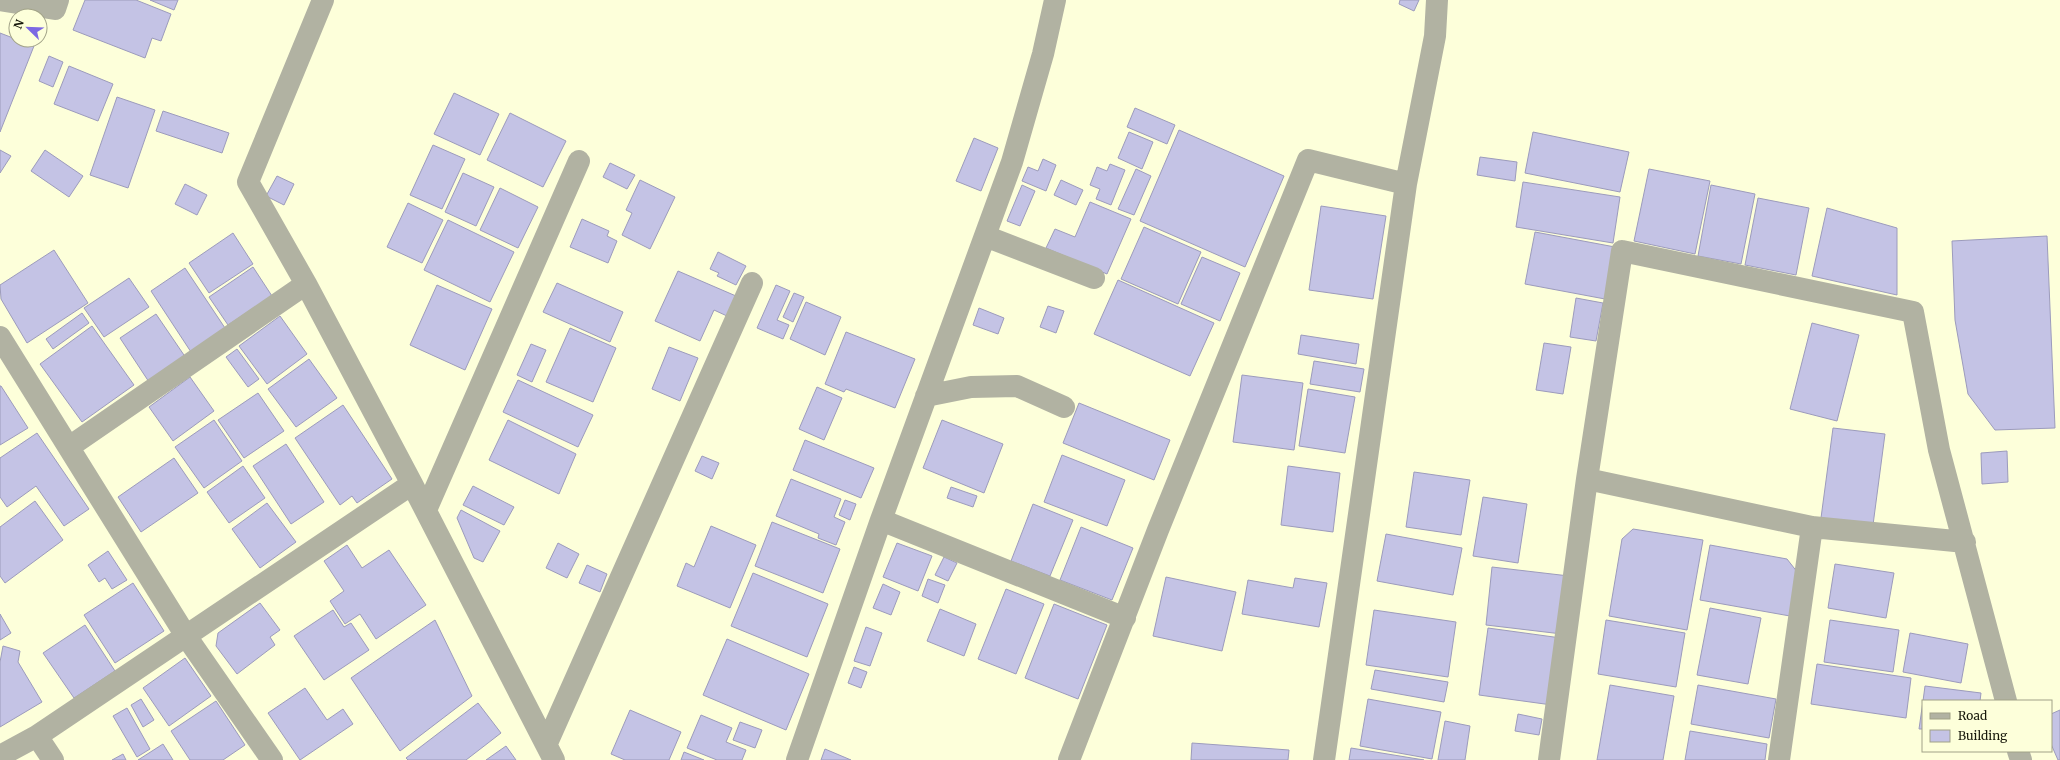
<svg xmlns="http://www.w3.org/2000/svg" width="2060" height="760" font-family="Merriweather,serif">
	<rect width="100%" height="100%" fill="#fdffda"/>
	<path fill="#c4c3e5" stroke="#9c9bbc" d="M85 0H136L171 14 161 41 152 38 145 58 73 30Z
		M150 0H178L174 10Z
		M1400 0H1419L1414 11 1399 4Z
		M0 33 34 46 0 132Z
		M49 56 63 62 53 87 39 81Z
		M69 66 113 84 98 121 54 104Z
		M454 93 499 114 480 155 434 134Z
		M117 97 155 110 128 188 90 175Z
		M1135 108 1175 125 1167 144 1127 127Z
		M163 111 229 133 222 153 156 131Z
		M510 113 566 141 543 187 487 160Z
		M1179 130 1284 176 1245 267 1140 221Z
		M1129 132 1153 142 1142 169 1118 158Z
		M1533 132 1629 152 1620 192 1525 173Z
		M974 138 998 148 981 191 956 181Z
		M433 145 465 159 442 209 410 195Z
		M0 150 11 156 0 173Z
		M45 150 83 176 69 197 31 171Z
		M1480 157 1517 162 1515 181 1477 175Z
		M1043 159 1056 165 1046 191 1022 181 1028 167 1038 171Z
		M610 163 635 175 627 189 603 177Z
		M1110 164 1125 170 1111 205 1096 199 1100 189 1090 185 1097 167 1107 171Z
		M1136 169 1151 176 1134 215 1118 209Z
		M1649 169 1710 181 1695 254 1634 241Z
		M463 173 494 187 476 226 445 212Z
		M277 176 294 184 284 205 266 196Z
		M640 180 675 197 650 249 622 235 632 213 626 210Z
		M1061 180 1083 190 1076 205 1054 195Z
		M1523 182 1620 197 1613 243 1516 227Z
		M185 184 207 195 197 215 175 204Z
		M1022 185 1035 191 1020 226 1007 221Z
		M1711 185 1755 194 1741 264 1698 256Z
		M500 188 538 207 518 248 480 230Z
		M1758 198 1809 208 1796 275 1745 265Z
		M1090 202 1131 219 1107 274 1046 248 1055 229 1075 237Z
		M408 203 443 220 422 263 387 247Z
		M1321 206 1386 216 1373 299 1309 290Z
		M1827 208 1897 228V295L1812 276Z
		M582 219 609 231 607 236 617 241 608 263 570 247Z
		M448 220 514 252 490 302 424 270Z
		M1144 227 1201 252 1178 304 1121 279Z
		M1535 232 1615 247 1605 299 1525 284Z
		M233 233 253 264 209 293 189 263Z
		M2047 236 2055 428 1995 430 1968 394 1955 320 1952 241Z
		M54 250 88 303 27 343 1 299 0 285Z
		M718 252 746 266 736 285 717 276 719 273 710 269Z
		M1202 257 1240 273 1220 321 1181 304Z
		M253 267 272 296 228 325 209 297Z
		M185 268 225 328 191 352 151 291Z
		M678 271 736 296 727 316 714 310 700 341 655 321Z
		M129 278 149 307 104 337 84 308Z
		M1118 280 1214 323 1190 376 1094 334Z
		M557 283 623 312 610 342 543 312Z
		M437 285 492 309 465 370 410 345Z
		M776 285 790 291 777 320 789 325 783 339 757 328Z
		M794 293 804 297 793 322 783 317Z
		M1576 298 1603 303 1596 341 1570 337Z
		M806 302 841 317 825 355 790 339Z
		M1048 306 1064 311 1056 333 1040 327Z
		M979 308 1004 318 998 334 973 325Z
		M82 313 89 323 53 349 46 339Z
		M156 314 186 358 149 382 120 338Z
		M280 316 307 354 267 384 239 346Z
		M1812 323 1859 335 1837 421 1790 409Z
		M92 326 134 385 82 422 40 364Z
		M570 328 616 348 593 402 546 382Z
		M846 332 915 359 895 408 846 389 844 392 825 384Z
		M1301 335 1359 344 1356 364 1298 354Z
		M1544 343 1571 347 1563 394 1536 390Z
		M531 344 546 350 532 382 517 375Z
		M669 347 698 358 680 401 652 389Z
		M237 349 259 379 248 387 226 357Z
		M309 359 337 398 296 427 268 389Z
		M1314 361 1364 369 1360 392 1310 384Z
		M1242 375 1303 383 1294 450 1233 442Z
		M190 377 214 411 173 441 149 407Z
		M518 380 593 415 578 447 503 412Z
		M0 386H1L28 428 0 445Z
		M817 387 842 398 824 440 799 429Z
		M1308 389 1355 397 1345 453 1299 446Z
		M258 393 284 431 244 458 218 420Z
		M1079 403 1170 440 1154 480 1063 443Z
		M343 405 392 479 357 503 352 496 340 505 295 438Z
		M214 420 242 461 204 488 175 447Z
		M508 420 576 454 559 494 489 460Z
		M942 420 1003 444 984 493 923 468Z
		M1833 428 1885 434 1873 525 1821 518Z
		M37 433 89 509 64 526 36 486 7 507 0 497V458Z
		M805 440 874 468 861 498 793 470Z
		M286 444 324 502 291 524 253 466Z
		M2007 451 2008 482 1982 484 1981 453Z
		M1062 455 1125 480 1107 526 1044 502Z
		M702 456 719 463 712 479 695 471Z
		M174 458 198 493 141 532 118 497Z
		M243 466 265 498 229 523 207 492Z
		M1288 466 1340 473 1333 532 1281 525Z
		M1414 472 1470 480 1461 535 1406 527Z
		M791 479 841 499 834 517 845 522 836 545 818 538 819 534 776 516Z
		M473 486 514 507 504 525 463 505Z
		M951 487 977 496 973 507 947 498Z
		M1483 497 1527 504 1518 563 1473 556Z
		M845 500 856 504 850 520 839 515Z
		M35 501 63 540 5 583 0 576V527Z
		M267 503 296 542 260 568 232 529Z
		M1033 504 1073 520 1050 576 1011 561Z
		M461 510 500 531 483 562 474 558 457 518Z
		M772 522 840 549 823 593 755 566Z
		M711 526 756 545 730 608 677 586 686 563 694 567Z
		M1081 527 1133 548 1112 600 1060 580Z
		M1633 529 1703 540 1687 630 1609 616 1622 539Z
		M1386 534 1462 548 1453 595 1377 581Z
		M558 543 579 554 567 578 546 568Z
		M897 543 932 556 918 591 883 577Z
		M347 545 362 568 389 550 426 605 376 639 360 614 345 624 330 601 344 591 324 561Z
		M1710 545 1787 559 1798 573 1790 616 1700 600Z
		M108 551 127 580 112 589 105 578 99 582 88 565Z
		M944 557 957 563 948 581 935 575Z
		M1835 564 1894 573 1886 618 1828 608Z
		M587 565 607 574 600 592 579 583Z
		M1492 567 1569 576 1562 634 1486 625Z
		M753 573 828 604 807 657 731 626Z
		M1166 577 1236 592 1222 651 1153 636Z
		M1295 578 1327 583 1319 627 1242 614 1248 580 1293 588Z
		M928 579 945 585 938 603 922 596Z
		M133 583 164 631 115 663 84 615Z
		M883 584 900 592 891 615 873 608Z
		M1006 589 1044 604 1016 674 978 659Z
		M260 603 280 630 270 637 275 645 237 674 216 646 218 633Z
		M1054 604 1107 625 1078 699 1025 678Z
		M1710 608 1761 618 1748 684 1697 675Z
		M940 609 976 624 964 656 927 641Z
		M333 610 344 627 351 623 369 650 324 680 294 636Z
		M1374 610 1456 622 1448 677 1366 665Z
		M0 614 11 633 0 640Z
		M435 620 472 696 400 751 351 678Z
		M1606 620 1685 633 1676 687 1598 674Z
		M1830 620 1899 630 1893 672 1824 662Z
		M85 625 115 671 74 698 43 653Z
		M866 627 882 633 870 666 854 661Z
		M1488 628 1561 638 1552 705 1479 695Z
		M1910 633 1968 644 1961 683 1903 672Z
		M727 639 809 674 786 730 703 695Z
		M3 646 20 651 18 662 42 702 0 727V662Z
		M185 658 211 696 169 726 143 688Z
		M1817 664 1911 678 1906 718 1811 704Z
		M854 667 867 672 861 688 848 683Z
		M1375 670 1448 682 1444 702 1371 689Z
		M1610 685 1674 696 1663 760H1597Z
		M1698 685 1776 699 1769 738 1691 724Z
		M1925 686 1981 693 1980 701H1923Z
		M305 688 327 720 343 709 353 724 300 760 268 713Z
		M141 699 154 720 143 727 131 705Z
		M1368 699 1441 712 1432 759 1360 746Z
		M216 701 245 745 223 760H190L171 731Z
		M1923 701V729H1919Z
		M478 703 501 733 466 760H408L406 758Z
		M127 708 150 749 137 757 113 716Z
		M630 710 681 732 669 760H625L611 754Z
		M2060 710V760H2058L2051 744V714Z
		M1518 714 1542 719 1539 735 1515 731Z
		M701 715 732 728 726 742 746 750 742 760H717L687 748Z
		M1445 721 1470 726 1465 760H1438Z
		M740 722 762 730 755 748 733 740Z
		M1690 731 1767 744 1765 760H1685Z
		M1192 743 1289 750 1288 760H1191Z
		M163 744 173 760H138Z
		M506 746 516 760H486Z
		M1351 748 1424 760H1349Z
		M825 749 851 760H821Z
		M684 752 704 760H681Z
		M123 754 126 760H112Z"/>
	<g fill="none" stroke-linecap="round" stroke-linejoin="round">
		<path stroke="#b1b2a2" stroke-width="22" d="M0 0 55 9 58 0
			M323 0 248 182 306 284 412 484 554 760
			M1406 184 1435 36 1437 0
			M985 236 1094 278
			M0 337 186 636 272 760
			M926 396 971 387 1017 386 1064 407
			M69 447 306 284
			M1587 479 1812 527 1965 542
			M426 510 579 161
			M881 520 1125 618
			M37 736 53 760
			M547 743 752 283
			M2018 751 2021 760
			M0 756 37 736 412 484
			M797 760 881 520 1012 162 1043 54 1055 0
			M1069 760 1158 530 1308 160 1406 184 1324 760
			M1549 760 1587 479 1622 251 1913 312 1939 450 2006 701
			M1779 760 1812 527"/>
	</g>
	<rect x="1922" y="700" width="130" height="52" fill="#fdffda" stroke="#a1a287"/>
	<rect x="1930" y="713" width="20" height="6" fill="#b1b2a2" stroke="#a1a287"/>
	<text x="1958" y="720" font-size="12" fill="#16170a">Road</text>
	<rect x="1930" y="730" width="20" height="12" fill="#c4c3e5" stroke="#a1a287"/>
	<text x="1958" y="740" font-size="12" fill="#16170a">Building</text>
	<g transform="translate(28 28) rotate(293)"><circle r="19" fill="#fdffda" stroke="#a1a287"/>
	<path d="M0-3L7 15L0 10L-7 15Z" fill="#7c68e3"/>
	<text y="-6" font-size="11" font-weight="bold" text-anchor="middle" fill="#16170a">N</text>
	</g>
</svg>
